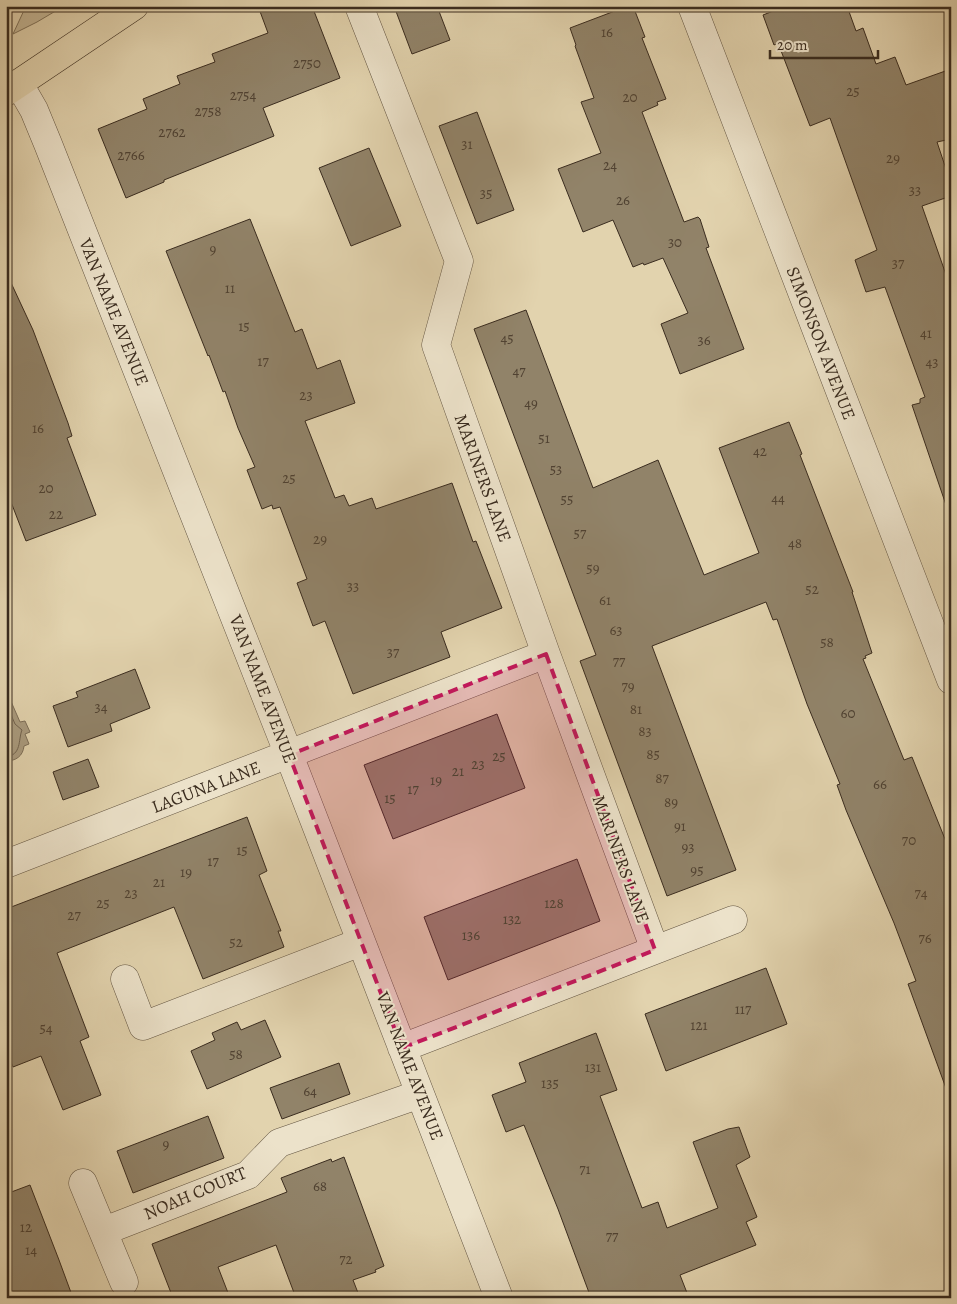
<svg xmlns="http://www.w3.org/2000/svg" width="957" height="1304" font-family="Alegreya,serif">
	<rect width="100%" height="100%" fill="#e2d3ae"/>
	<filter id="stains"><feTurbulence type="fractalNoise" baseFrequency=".004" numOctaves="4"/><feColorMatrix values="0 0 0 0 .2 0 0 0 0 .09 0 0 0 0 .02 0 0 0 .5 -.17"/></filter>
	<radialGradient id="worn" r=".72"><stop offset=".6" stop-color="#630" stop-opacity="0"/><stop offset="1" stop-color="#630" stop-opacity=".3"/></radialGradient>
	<path fill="#c5b796" stroke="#80725a" d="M26 6H64L37 22 13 34Z"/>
	<path fill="#a99a7d" stroke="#7d6e57" d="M6 690 20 722 25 721 30 732 25 734 29 744 24 746C23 756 16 761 6 761Z"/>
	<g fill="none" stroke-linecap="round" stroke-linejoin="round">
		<path stroke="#72634e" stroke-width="1" d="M6 703 15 724 22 730C18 740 22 755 6 757"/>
	</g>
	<path fill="#918369" stroke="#3a2c1f" d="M258 6H312L340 78 263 108 274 136 164 180V182L126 198 98 129 147 109 143 99 180 84 177 76 215 62 212 54 268 33Z
		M394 6H437L450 40 412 54Z
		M628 6H633L645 37 642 38 666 99 657 102 658 105 642 112 684 222 698 217 700 219 709 247 706 248 744 349 680 374 661 324 688 313 663 258 644 265 643 263 633 267 613 220 583 232 558 169 601 153 581 102 594 98 575 46 576 45 570 28Z
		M786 6H847L856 31 863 28 876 64 895 57 906 85 951 69V139L937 142 951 184V196L922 206 951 289V504L946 505 912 405 920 403V399L925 397 885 287 866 292 855 260 877 250 830 118 810 126 778 43 774 45 763 15Z
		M477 112 514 210 477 224 439 126Z
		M369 148 401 226 351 246 319 168Z
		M250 219 295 332 302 329 317 369 340 360 355 403 305 421 335 498 344 495 349 506 372 498 376 509 452 483 473 542 476 541 502 608 441 632 450 657 353 694 325 621 313 626 297 583 307 579 280 507 273 509 272 505 262 509 247 470 255 467 238 428 225 391 223 392 209 355 208 356 166 251Z
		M6 272 33 330 68 423 72 436 67 438 96 515 26 541 6 489Z
		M526 310 593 488 658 460 704 575 759 553 719 448 789 422 802 454 800 455 853 592H852L872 653 865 656 866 658 863 659 904 760 912 757 951 854V1091H947L908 984 916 981 894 923 846 810 837 785 840 784 807 704 777 619 773 620 766 602 652 646 736 870 667 896 580 661 596 655 474 329Z
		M135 669 150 708 110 724 112 731 68 747 53 706 78 697 76 692Z
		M497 714 525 788 393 839 364 765Z
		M88 759 99 787 63 800 53 772Z
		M247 817 267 871 259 875 281 931H278L284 947 203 979 174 907 57 953 89 1037 80 1041 101 1095 63 1110 41 1056 13 1067 6 1049V909Z
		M577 859 600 921 448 980 424 917Z
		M766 968 787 1024 666 1071 645 1014Z
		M265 1020 281 1057 207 1089 191 1051 215 1040 212 1033 237 1022 241 1030Z
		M596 1033 617 1090 600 1096 642 1208 658 1202 667 1228 718 1208 693 1142 728 1129 739 1127 750 1157 736 1165 757 1217 746 1222 756 1245 680 1275 689 1298H591L558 1209 524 1125 506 1132 492 1095 526 1082 519 1063Z
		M339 1063 350 1094 282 1119 270 1088Z
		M208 1116 224 1158 133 1193 117 1151Z
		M344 1157 384 1266 375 1270 376 1272 353 1280 360 1298H296L276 1245 218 1267 230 1298H173L152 1244 287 1192 281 1178 331 1159 332 1162Z
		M30 1185 59 1260 73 1298H6V1194Z"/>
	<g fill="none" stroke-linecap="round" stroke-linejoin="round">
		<defs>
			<path id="minor" d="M359 6 459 261 436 345 546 654 655 950 402 1048
				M692 6 951 680
				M19 84 34 110 48 144 289 755 499 1298
				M6 864 546 654
				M655 950 733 920
				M125 979 143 1026 361 942
				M83 1183 124 1282
				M104 1231 248 1175 279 1143 420 1094"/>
			<path id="major" d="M6 92 134 6"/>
		</defs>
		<use href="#minor" stroke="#645643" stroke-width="29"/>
		<use href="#major" stroke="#3a2c1f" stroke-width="29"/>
		<use href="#minor" stroke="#ece2ca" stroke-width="28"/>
		<use href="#major" stroke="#e2d3ae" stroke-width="28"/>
	</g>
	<path fill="#c2185b" fill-opacity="0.2" stroke="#c2185b" stroke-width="4" stroke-dasharray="10 6" stroke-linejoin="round" d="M546 654 655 950 402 1048 289 755Z"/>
	<g text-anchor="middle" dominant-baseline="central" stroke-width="4" stroke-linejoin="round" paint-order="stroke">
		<g font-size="15" fill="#504232">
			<text x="607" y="32">16</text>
			<text x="307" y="63">2750</text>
			<text x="853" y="91">25</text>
			<text x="243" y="95">2754</text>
			<text x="630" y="97">20</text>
			<text x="208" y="111">2758</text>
			<text x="172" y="132">2762</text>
			<text x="467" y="144">31</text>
			<text x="131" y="155">2766</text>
			<text x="893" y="158">29</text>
			<text x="610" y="165">24</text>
			<text x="915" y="190">33</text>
			<text x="486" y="193">35</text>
			<text x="623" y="200">26</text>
			<text x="675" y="242">30</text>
			<text x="213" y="249">9</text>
			<text x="898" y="263">37</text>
			<text x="230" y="288">11</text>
			<text x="244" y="326">15</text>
			<text x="926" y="333">41</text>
			<text x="507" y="338">45</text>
			<text x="704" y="340">36</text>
			<text x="263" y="361">17</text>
			<text x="932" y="362">43</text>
			<text x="519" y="371">47</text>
			<text x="306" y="395">23</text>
			<text x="531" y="403">49</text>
			<text x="38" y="428">16</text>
			<text x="544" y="438">51</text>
			<text x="760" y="451">42</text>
			<text x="556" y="469">53</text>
			<text x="289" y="478">25</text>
			<text x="46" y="488">20</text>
			<text x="778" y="498">44</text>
			<text x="567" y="499">55</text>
			<text x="56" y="514">22</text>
			<text x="580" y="533">57</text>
			<text x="320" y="539">29</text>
			<text x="795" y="543">48</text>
			<text x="593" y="568">59</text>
			<text x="353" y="586">33</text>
			<text x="812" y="589">52</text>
			<text x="605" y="600">61</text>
			<text x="616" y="630">63</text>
			<text x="827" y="642">58</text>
			<text x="393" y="652">37</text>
			<text x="619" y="661">77</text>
			<text x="628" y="686">79</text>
			<text x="101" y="707">34</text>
			<text x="636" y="709">81</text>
			<text x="848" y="713">60</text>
			<text x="645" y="731">83</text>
			<text x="653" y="754">85</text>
			<text x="499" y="756">25</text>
			<text x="478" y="764">23</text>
			<text x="458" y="771">21</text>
			<text x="662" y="778">87</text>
			<text x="436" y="780">19</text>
			<text x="880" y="784">66</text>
			<text x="413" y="789">17</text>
			<text x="390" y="798">15</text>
			<text x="671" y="802">89</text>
			<text x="680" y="826">91</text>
			<text x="909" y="840">70</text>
			<text x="688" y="847">93</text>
			<text x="242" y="850">15</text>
			<text x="213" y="861">17</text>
			<text x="697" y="870">95</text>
			<text x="186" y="872">19</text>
			<text x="159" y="882">21</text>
			<text x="131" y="893">23</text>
			<text x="921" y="893">74</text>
			<text x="103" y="903">25</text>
			<text x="554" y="903">128</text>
			<text x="74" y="915">27</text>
			<text x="512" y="919">132</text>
			<text x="471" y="935">136</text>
			<text x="925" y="938">76</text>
			<text x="236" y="942">52</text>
			<text x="743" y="1009">117</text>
			<text x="699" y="1025">121</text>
			<text x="46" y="1028">54</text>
			<text x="236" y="1054">58</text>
			<text x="593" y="1067">131</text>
			<text x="550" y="1083">135</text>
			<text x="310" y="1091">64</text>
			<text x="166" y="1144">9</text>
			<text x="585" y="1169">71</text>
			<text x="320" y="1186">68</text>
			<text x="26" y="1227">12</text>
			<text x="612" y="1236">77</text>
			<text x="31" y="1250">14</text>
			<text x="346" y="1259">72</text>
		</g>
		<g font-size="18" fill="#3a2c1f" stroke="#ece2ca">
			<text transform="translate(114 312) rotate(68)">VAN NAME AVENUE</text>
			<text transform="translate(821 343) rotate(69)">SIMONSON AVENUE</text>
			<text transform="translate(483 478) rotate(70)">MARINERS LANE</text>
			<text transform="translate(263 689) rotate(69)">VAN NAME AVENUE</text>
			<text transform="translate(206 787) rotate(-21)">LAGUNA LANE</text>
			<text transform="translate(621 859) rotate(70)">MARINERS LANE</text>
			<text transform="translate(410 1066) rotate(69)">VAN NAME AVENUE</text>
			<text transform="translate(195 1193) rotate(-23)">NOAH COURT</text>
		</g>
	</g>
	<rect width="957" height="1304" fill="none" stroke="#e2d3ae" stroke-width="25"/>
	<rect x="8" y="8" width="942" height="1289" fill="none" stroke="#3a2c1f" stroke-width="2.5"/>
	<rect x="12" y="12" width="932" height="1279" fill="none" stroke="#3a2c1f"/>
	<path d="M770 50v8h108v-8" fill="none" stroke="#3a2c1f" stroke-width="2.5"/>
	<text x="777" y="50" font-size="15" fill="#3a2c1f" stroke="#ece2ca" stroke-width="4" paint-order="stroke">20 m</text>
	<rect width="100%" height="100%" filter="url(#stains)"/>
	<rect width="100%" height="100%" fill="url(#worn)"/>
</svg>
